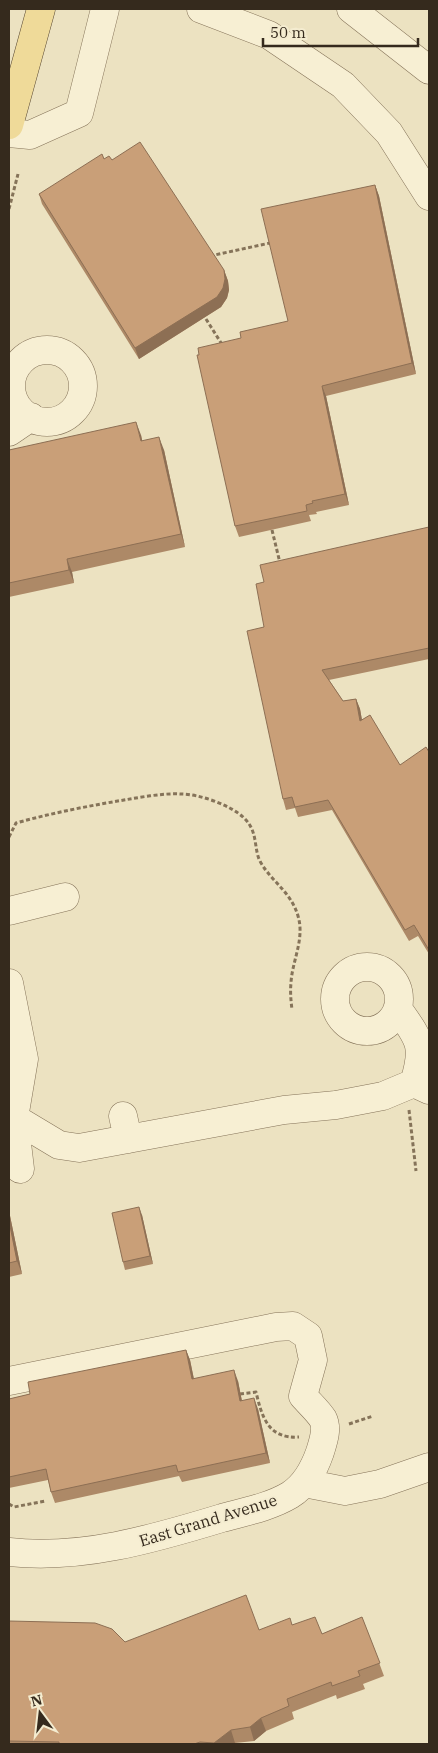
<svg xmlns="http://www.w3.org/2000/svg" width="438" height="1753" font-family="'IBM Plex Serif',serif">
	<rect width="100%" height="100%" fill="#ece2c1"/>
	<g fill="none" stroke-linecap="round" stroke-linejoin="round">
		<defs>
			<path id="minor" d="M201 9 269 35 343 85 389 133 429 196
				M351 9 429 70
				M9 133 30 135 79 113 105 9
				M11 386a36 36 0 1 1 72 0a36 36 0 1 1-72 0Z
				M9 432 31 417
				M9 911 65 897
				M335 999a32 32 0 1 1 64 0a32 32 0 1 1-64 0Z
				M9 983 24 1059 14 1118 20 1169
				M398 1009C419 1039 426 1045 414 1083
				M9 1115 59 1145 79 1148 284 1110 336 1105 383 1096 414 1083 429 1090
				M123 1116 128 1139
				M9 1381 276 1327 293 1326 308 1336 313 1360 303 1396C309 1403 318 1411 323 1419 328 1429 323 1442 320 1452 314 1469 306 1485 290 1495 270 1507 244 1512 222 1518 153 1539 81 1560 9 1552
				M304 1483 345 1491 380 1484 429 1467"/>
			<path id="major" d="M9 125 41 9"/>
		</defs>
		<use href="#minor" stroke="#857359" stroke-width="29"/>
		<use href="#major" stroke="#52412d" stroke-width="29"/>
		<path stroke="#857359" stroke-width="3" stroke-dasharray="4 2.5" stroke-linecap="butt" d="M9 209 18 174
			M210 256 270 243
			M206 319 223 346
			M272 530 280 563
			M9 837 16 823C52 813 88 806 124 800 142 797 163 793 181 794 199 794 231 805 244 818 259 832 253 850 261 863 273 883 291 892 298 916 305 939 292 961 291 983 290 992 291 1001 292 1010
			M409 1110 416 1171
			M240 1394 256 1392C262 1417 268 1439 299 1437
			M349 1424 373 1416
			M9 1504 14 1507 45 1501"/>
		<use href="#minor" stroke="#f7efd3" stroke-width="28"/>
		<use href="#major" stroke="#efda99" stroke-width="28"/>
	</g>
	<path fill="#ad8967" d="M104 159 112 160 224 270 228 281 229 290 227 298 221 307 139 359 42 204 39 194Z
		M375 185 379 196 416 374 326 396 349 505 316 512 317 514 309 515 311 521 239 537 235 526 199 355 288 321Z
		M141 435 142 441 164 450 185 547 72 572 74 583 9 597V450Z
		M429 527V659L329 680 343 701 356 699 360 709 362 720 400 765 429 752V954L418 936 409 941 332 810 298 817 295 808 286 810 283 799 264 627Z
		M9 1211 22 1274 9 1277Z
		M142 1215 153 1264 125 1270 123 1262Z
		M186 1350 190 1360 194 1379 238 1381 242 1401 258 1409 270 1463 182 1482 179 1476 55 1503 51 1492 48 1480 9 1488V1399L30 1394Z
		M362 1617 384 1676 363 1684 365 1689 337 1699 336 1695 292 1712 294 1719 266 1731 254 1741 235 1743 234 1744H9V1621L125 1642 259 1630 293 1625 322 1634Z"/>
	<path fill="#8d6f54" d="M375 185 379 196 416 374 412 363Z
		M224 270 228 281 229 290 227 298 221 307 139 359 135 348Z
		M322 386 326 396 349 505 345 494Z
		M136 422 141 435 145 454 141 441Z
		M159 437 164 450 185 547 181 534Z
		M67 559 72 572 74 583 69 570Z
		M356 699 360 709 364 732 360 721Z
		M139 1207 142 1215 153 1264 150 1256Z
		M9 1211 22 1274 17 1261 9 1221Z
		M186 1350 190 1360 196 1390 192 1379Z
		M234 1370 238 1381 244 1412 240 1401Z
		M254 1398 258 1409 270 1463 266 1453Z
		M261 1718 266 1731 254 1741 250 1727Z
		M231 1730 235 1743 234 1744H215L214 1743Z"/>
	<path fill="#c99f78" stroke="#8d6f54" d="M140 142 224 270 225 279 223 288 217 297 135 348 39 194 102 154 104 159 109 156 112 160Z
		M375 185 412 363 322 386 345 494 312 501 313 503 306 505 307 511 235 526 197 355H199L198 348 241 338 240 332 288 321 261 209Z
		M136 422 141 441 159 437 181 534 67 559 69 570 9 583V450Z
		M429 527V648L322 670 343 701 356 699 360 721 370 715 400 765 426 747 429 752V950L414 925 405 930 328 800 295 807 292 797 283 799 247 631 264 627 256 584 264 582 260 565Z
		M139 1207 150 1256 123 1262 112 1213Z
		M9 1221 17 1261 9 1263Z
		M186 1350 192 1379 234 1370 240 1401 254 1398 266 1453 178 1472 176 1465 51 1492 46 1469 9 1477V1399L30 1394 28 1382Z
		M246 1595 259 1630 290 1618 292 1625 315 1617 322 1634 362 1617 380 1663 358 1671 360 1676 332 1686 331 1682 287 1699 289 1706 261 1718 250 1727 231 1730 214 1743 200 1742 194 1744H59V1742L9 1741V1621L95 1623 112 1629 125 1642Z"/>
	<g text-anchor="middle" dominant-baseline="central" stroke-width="4" stroke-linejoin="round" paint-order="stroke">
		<g font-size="16" fill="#352a1d" stroke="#f4ecd0">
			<text transform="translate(208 1520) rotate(-17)">East Grand Avenue</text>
		</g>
	</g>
	<rect width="438" height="1753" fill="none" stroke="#352a1d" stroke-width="20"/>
	<g transform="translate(40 1713) rotate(345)" stroke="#f4ecd0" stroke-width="4" paint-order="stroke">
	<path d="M0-4L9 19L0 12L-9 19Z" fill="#352a1d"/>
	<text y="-8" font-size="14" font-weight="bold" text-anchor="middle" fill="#352a1d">N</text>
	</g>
	<path d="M263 38v8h155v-8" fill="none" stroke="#352a1d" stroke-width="2.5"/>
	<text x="270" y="38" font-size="15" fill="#352a1d" stroke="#f4ecd0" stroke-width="4" paint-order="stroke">50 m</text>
</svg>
